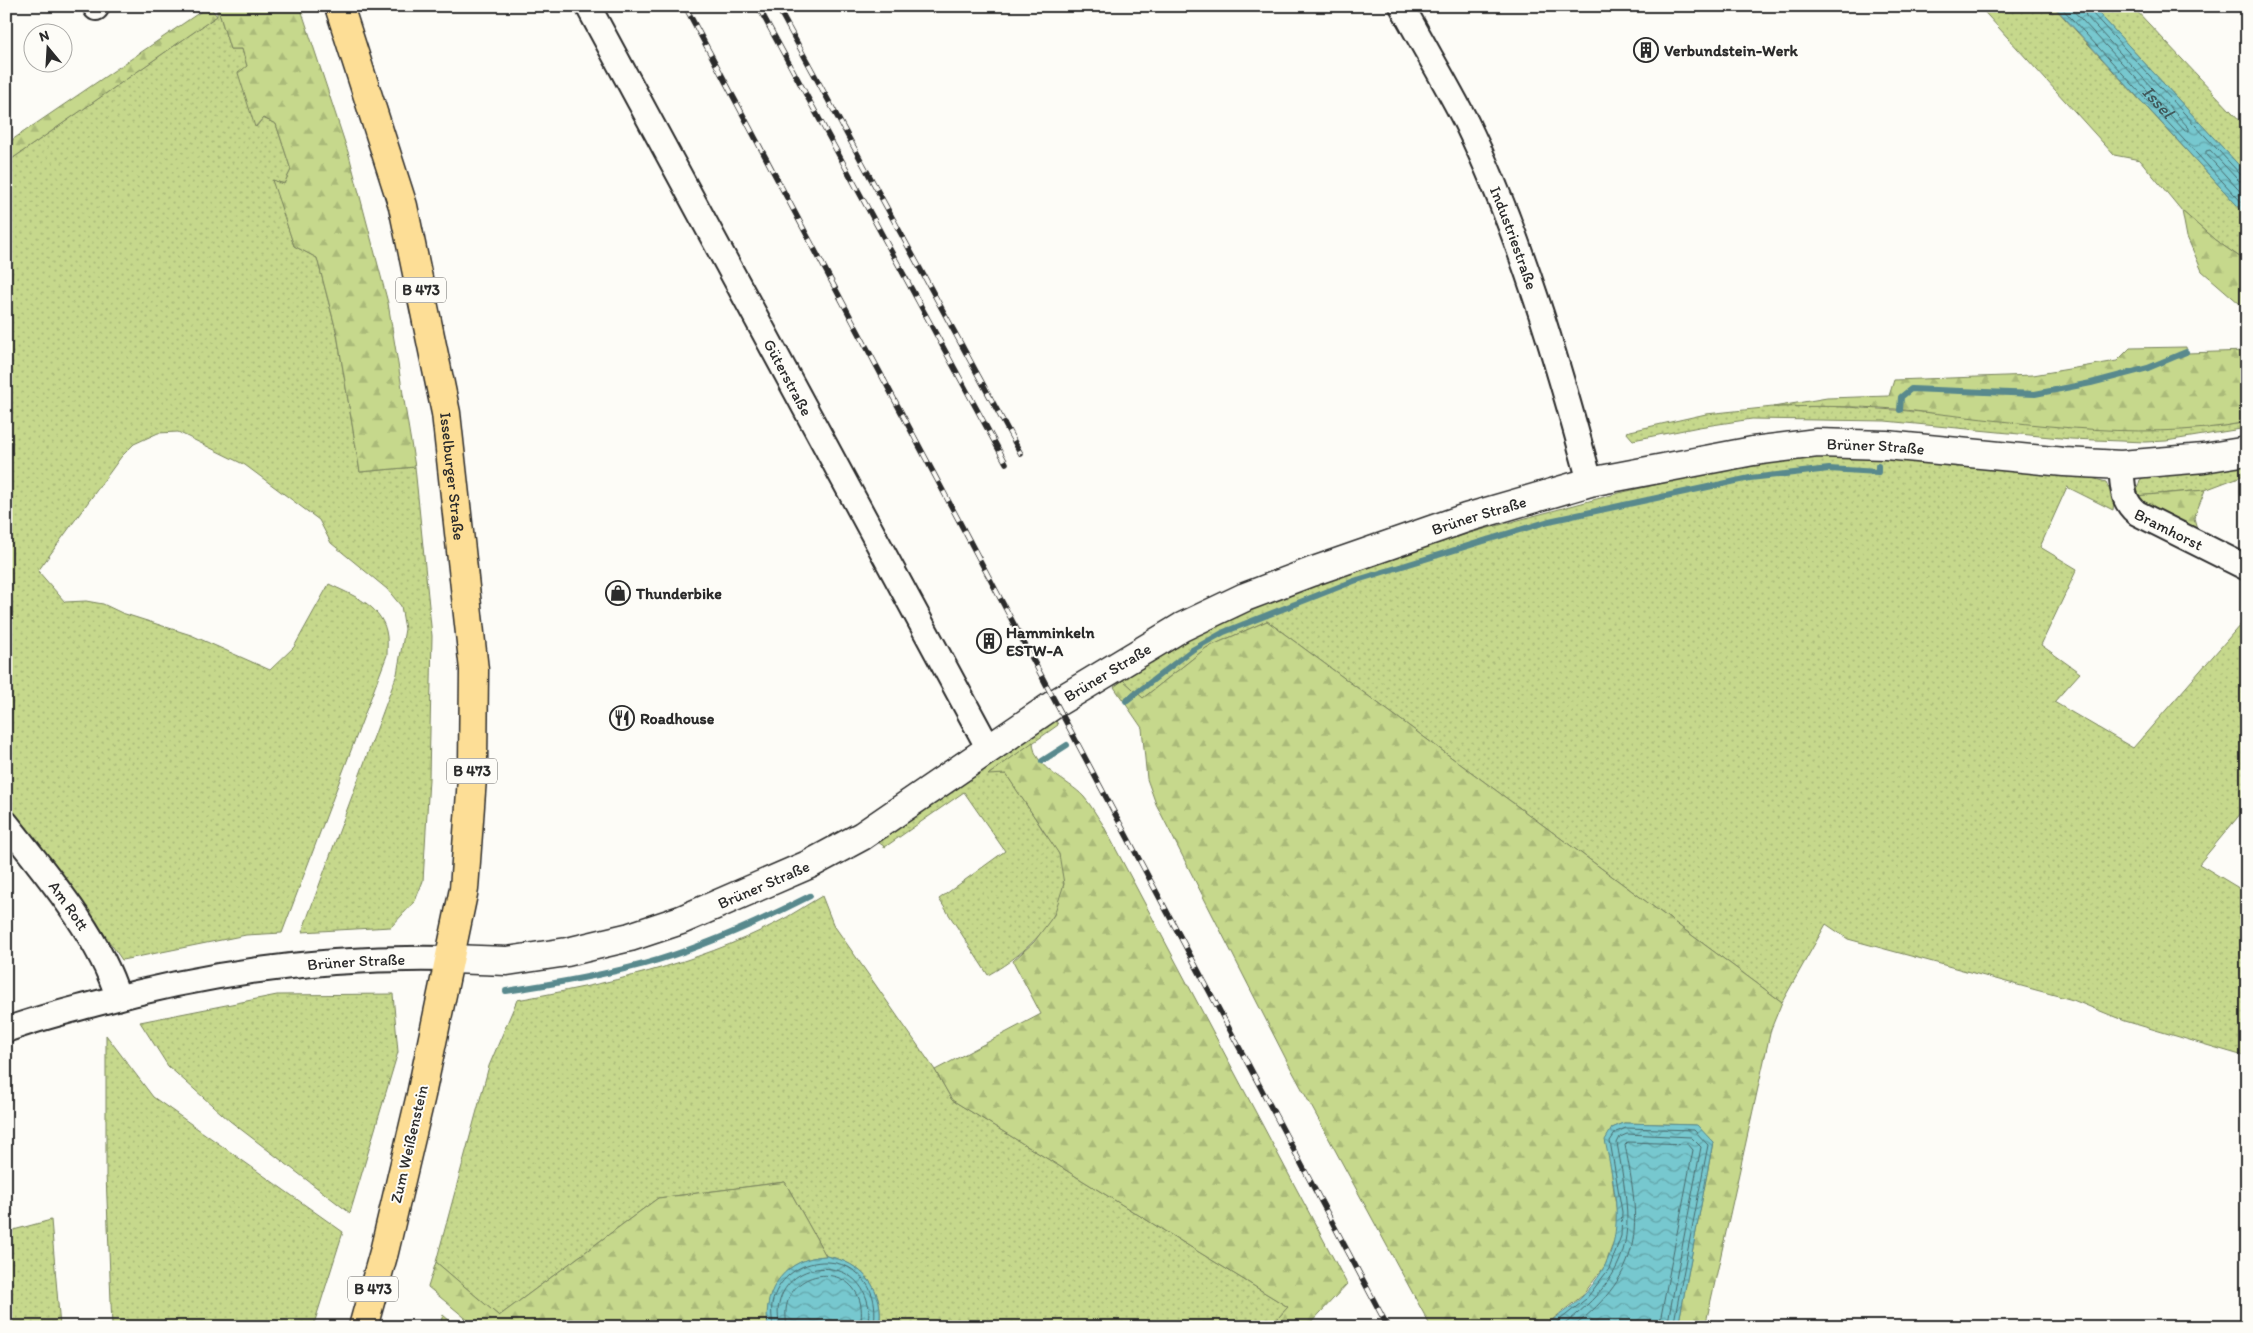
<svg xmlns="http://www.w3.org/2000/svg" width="2253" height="1333" font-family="Itim,sans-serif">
	<defs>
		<pattern id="grass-dots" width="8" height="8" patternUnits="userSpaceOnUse" patternTransform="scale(1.25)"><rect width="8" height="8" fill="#c6d88c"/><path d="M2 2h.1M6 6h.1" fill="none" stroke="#aaba79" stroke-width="1.8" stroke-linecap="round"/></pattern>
		<pattern id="forest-firs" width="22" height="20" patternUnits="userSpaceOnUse" patternTransform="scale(1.25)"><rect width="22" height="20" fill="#c6d88c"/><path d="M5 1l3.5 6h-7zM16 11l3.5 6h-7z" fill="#aaba79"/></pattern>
		<pattern id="water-waves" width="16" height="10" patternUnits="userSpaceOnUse" patternTransform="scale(1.25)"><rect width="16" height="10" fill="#77c8cf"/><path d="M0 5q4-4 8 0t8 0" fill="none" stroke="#62a3a8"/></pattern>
	</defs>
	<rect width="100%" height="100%" fill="#fdfcf7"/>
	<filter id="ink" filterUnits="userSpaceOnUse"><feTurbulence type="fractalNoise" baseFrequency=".02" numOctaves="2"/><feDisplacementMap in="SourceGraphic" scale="10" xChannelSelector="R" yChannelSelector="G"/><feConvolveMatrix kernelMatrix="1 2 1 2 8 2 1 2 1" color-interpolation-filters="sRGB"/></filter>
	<g filter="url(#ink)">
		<path fill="url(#grass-dots)" stroke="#78825c" d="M217 6 230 49H242L247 66 256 127 263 118 276 124 291 170 284 184 273 180 294 246 317 258 337 334 360 472 415 467 432 636 429 779 423 881 415 901 391 927 302 932 397 674 405 629 401 606 387 589 331 543 319 520 245 465 178 432 158 433 134 444 121 457 38 571 65 602 86 601 103 604 122 613 191 635 270 670 294 647 329 584C351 595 380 604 386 631 388 638 387 647 387 655L282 933 246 935 122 960 68 882 6 805V163L217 16Z
			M1979 6H2053L2247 216V262L2215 240 2182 211 2140 160 2114 155Z
			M2092 6H2132L2247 128V174Z
			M1824 406C1894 409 1964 415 2034 422 2104 428 2176 436 2247 422V428L2166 441 2145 442 2071 439 1885 421 1752 419 1699 427 1633 440 1626 432 1706 414 1773 407Z
			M1822 457H1867L2081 475 2106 482 2114 500 2113 510 2067 487 2040 547 2077 569 2041 645 2080 673 2054 702 2133 748 2247 617V806L2199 864 2247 893V1057L2125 1021 2073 1000 1848 939 1826 924 1782 1002 1267 621 1206 648 1143 698 1123 680 1129 673 1227 617 1372 564 1470 533 1619 493 1685 478 1770 463Z
			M2247 463V474L2205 490 2135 496 2140 480 2149 474Z
			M1055 718 1058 725 989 774H1006C1019 793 1032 813 1044 832 1049 839 1056 847 1059 854 1080 907 1028 953 988 975L939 899 1005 851 964 792 885 847 878 842Z
			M822 896 833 924 935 1070 952 1100 1288 1307 1270 1327H879C886 1290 862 1262 826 1256L785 1182 658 1198 499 1316 436 1262 489 1066 517 1000C605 984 695 965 776 923 792 915 806 905 822 896Z
			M393 994 398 1052 350 1213 230 1121 168 1066 140 1022 277 995Z
			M106 1035 153 1097 343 1232 313 1327H112L106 1174Z
			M51 1220 60 1327H6V1232Z"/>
		<path fill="url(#forest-firs)" stroke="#78825c" d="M209 6 217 16 6 163V144Z
			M217 6H300L349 155 388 303 415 467 360 472 337 334 317 258 294 246 272 180 284 184 291 170 276 124 263 118 255 127 238 73 247 66 242 49H230Z
			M2182 211 2215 240 2247 262V310L2202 271 2187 237Z
			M2186 347 2187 353 2247 351V422C2136 444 2006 420 1895 409 1854 406 1814 406 1773 407L1827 398 1889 396 1894 380 2033 375 2117 361 2130 348Z
			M2205 490 2194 518 2199 536 2136 504 2135 496Z
			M1267 621 1782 1002 1771 1029 1705 1327H1678L1713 1142 1696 1125 1624 1123 1612 1128V1177L1617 1213 1616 1235 1605 1266 1582 1296 1543 1327H1431L1289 1065 1156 804 1147 779 1142 728 1114 687 1123 680 1143 698 1206 648Z
			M1033 742C1034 770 1068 779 1084 797 1091 805 1096 815 1102 823L1347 1284 1307 1327H1270L1288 1307 952 1100 935 1070 1041 1014 1013 961 1034 942 1054 915 1064 884 1059 854 1006 774 988 775Z
			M785 1182 826 1256C787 1258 763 1288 768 1327H476L428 1287 436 1262 499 1316 658 1198Z
			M443 1315 457 1327H439Z"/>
		<path fill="url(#water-waves)" stroke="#59898d" d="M2054 6H2092L2247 174V216Z
			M1624 1123 1697 1125 1713 1142 1678 1327H1543C1556 1317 1571 1308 1583 1296 1630 1246 1617 1200 1605 1140L1612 1128Z
			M826 1256C862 1262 886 1290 879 1327H768C762 1288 787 1258 826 1256Z"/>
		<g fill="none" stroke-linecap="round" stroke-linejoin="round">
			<g stroke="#496a6d" stroke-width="1">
				<path d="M2060 6 2247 208"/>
				<path id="s1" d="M2069 6 2185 131H2189V128L2086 16 2083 6"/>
				<path d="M2089 6 2091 12 2241 175 2247 177"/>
				<path d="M2247 183 2238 180 2210 150 2206 151V154L2247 199"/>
				<path d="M773 1327C772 1319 771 1311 772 1304 782 1255 852 1246 871 1292 876 1304 875 1315 874 1327"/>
				<path d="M779 1327C779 1319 777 1311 779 1304 789 1257 858 1256 868 1304 870 1311 868 1319 868 1327"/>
				<path d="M787 1327C786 1319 785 1312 787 1304 795 1271 843 1264 858 1296 863 1307 861 1316 861 1327"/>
				<path d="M1551 1327 1586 1299 1609 1269 1621 1236 1622 1212 1610 1141 1616 1132 1626 1128 1694 1130 1708 1145 1673 1327"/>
				<path d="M1561 1327C1639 1267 1633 1232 1617 1143L1620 1137 1627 1134 1691 1137 1701 1147 1667 1327"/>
				<path d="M1573 1327C1645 1271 1641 1226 1625 1145L1628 1142 1688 1144 1693 1150 1659 1327"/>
			</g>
			<path stroke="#59898d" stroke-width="6" d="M1900 410 1901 397 1911 389 2035 394 2091 383 2148 368 2186 352
				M1126 701 1192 650 1224 632 1354 581 1549 521 1750 478 1829 469 1878 472V466
				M1042 761 1067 745
				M506 991C553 984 599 976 644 964 702 948 757 923 810 896"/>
			<defs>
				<g id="minor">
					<path d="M95 6 96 8"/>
					<path id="s2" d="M588 6 989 749"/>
					<path id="s3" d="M1402 6C1423 45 1446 83 1466 122 1520 233 1558 363 1590 482"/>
					<path id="s4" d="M2121 465C2123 485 2121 500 2137 513L2247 568"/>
					<path id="s5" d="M6 823C46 874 99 935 118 997"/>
					<path id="s6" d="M6 1030C35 1019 64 1012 94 1004 210 972 330 956 451 959"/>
				</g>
				<g id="secondary">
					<path id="s7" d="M451 959 507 961 567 952 630 937 681 920 810 864 862 836 1056 703 1182 627 1245 597 1311 572 1466 518 1590 482 1753 451 1817 443 1886 445 2064 462 2121 465 2204 458 2247 451"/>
				</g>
				<g id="primary">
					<path id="s8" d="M339 6 403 206 446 413 474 670 473 764 464 889 421 1095 384 1252 363 1327"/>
				</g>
			</defs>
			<use href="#minor" stroke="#2b2b2b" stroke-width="28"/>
			<use href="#secondary" stroke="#2b2b2b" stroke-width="31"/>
			<use href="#primary" stroke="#2b2b2b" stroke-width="31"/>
			<use href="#minor" stroke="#fdfcf7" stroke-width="24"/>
			<use href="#secondary" stroke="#fdfcf7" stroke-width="28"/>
			<use href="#primary" stroke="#fdde96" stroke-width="28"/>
			<defs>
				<path id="rail" d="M685 6 1388 1327
					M758 6 1006 463
					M777 6 1021 454"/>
			</defs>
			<use href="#rail" stroke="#2b2b2b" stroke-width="5.5"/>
			<use href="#rail" stroke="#fdfcf7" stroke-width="4" stroke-dasharray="11" stroke-linecap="butt"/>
		</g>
	</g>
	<defs>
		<symbol id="building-ring" viewBox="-11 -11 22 22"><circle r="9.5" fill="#fdfcf7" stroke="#2b2b2b" stroke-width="1.5"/><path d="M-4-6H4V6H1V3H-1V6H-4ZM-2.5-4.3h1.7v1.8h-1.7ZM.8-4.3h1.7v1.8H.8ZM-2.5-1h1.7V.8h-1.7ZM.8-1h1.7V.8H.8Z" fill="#2b2b2b"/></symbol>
		<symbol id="shop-ring" viewBox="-11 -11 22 22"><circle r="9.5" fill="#fdfcf7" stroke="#2b2b2b" stroke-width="1.5"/><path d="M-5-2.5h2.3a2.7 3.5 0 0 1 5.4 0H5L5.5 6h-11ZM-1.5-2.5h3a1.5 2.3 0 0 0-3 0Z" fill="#2b2b2b"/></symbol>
		<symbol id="restaurant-ring" viewBox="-11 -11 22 22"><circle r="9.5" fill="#fdfcf7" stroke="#2b2b2b" stroke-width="1.5"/><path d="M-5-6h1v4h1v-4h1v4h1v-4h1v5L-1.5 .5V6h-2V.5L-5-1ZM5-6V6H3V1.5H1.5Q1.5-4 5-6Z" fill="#2b2b2b"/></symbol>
	</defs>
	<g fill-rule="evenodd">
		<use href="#building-ring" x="1632" y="36" width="28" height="28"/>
		<use href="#shop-ring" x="604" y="579" width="28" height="28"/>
		<use href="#building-ring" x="975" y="627" width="28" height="28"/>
		<use href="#restaurant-ring" x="608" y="704" width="28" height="28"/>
	</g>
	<g text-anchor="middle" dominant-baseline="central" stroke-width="4" stroke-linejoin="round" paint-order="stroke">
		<g fill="#fdfcf7" stroke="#6a6a68" stroke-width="1">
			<rect x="396" y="277.5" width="50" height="25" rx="4"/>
			<rect x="447" y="758.5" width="50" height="25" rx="4"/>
			<rect x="348" y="1276.5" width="50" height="25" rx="4"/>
		</g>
		<g font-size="15" font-weight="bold" fill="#2b2b2b">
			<text x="421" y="290">B 473</text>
			<text x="472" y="771">B 473</text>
			<text x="373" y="1289">B 473</text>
		</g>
		<g font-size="16" font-weight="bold" fill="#2b2b2b" stroke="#fdfcf7" text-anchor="start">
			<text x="1664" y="50">Verbundstein-Werk</text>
			<text x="636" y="593">Thunderbike</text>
			<text x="1006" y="632">Hamminkeln<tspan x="1006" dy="18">ESTW-A</tspan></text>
			<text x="640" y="718">Roadhouse</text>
		</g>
		<g font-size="16" fill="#2b2b2b" stroke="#fdfcf7">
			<text stroke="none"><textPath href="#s3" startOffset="258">Industriestraße</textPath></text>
			<text stroke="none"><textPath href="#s2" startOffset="422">Güterstraße</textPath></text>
			<text stroke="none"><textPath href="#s7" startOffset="1540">Brüner Straße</textPath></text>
			<text stroke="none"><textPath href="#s8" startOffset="485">Isselburger Straße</textPath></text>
			<text stroke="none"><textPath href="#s7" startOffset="1135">Brüner Straße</textPath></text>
			<text stroke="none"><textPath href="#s4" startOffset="88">Bramhorst</textPath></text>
			<text stroke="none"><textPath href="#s7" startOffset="730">Brüner Straße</textPath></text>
			<text stroke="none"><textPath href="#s7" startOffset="325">Brüner Straße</textPath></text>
			<text stroke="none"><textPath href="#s5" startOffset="104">Am Rott</textPath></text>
			<text stroke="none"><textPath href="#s6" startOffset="358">Brüner Straße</textPath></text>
			<text transform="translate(409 1144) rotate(-77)">Zum Weißenstein</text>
		</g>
		<g font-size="18" font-style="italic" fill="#425a5c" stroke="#fdfcf7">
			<text stroke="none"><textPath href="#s1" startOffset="131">Issel</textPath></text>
		</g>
	</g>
	<rect width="2253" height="1333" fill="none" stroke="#fdfcf7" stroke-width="25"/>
	<rect x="12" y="12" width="2228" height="1308" fill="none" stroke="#2b2b2b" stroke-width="2" filter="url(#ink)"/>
	<g transform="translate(48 48) rotate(342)"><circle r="24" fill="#fdfcf7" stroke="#a9a8a5"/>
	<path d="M0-4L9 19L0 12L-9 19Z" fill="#2b2b2b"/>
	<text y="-8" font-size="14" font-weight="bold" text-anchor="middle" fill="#2b2b2b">N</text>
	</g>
</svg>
